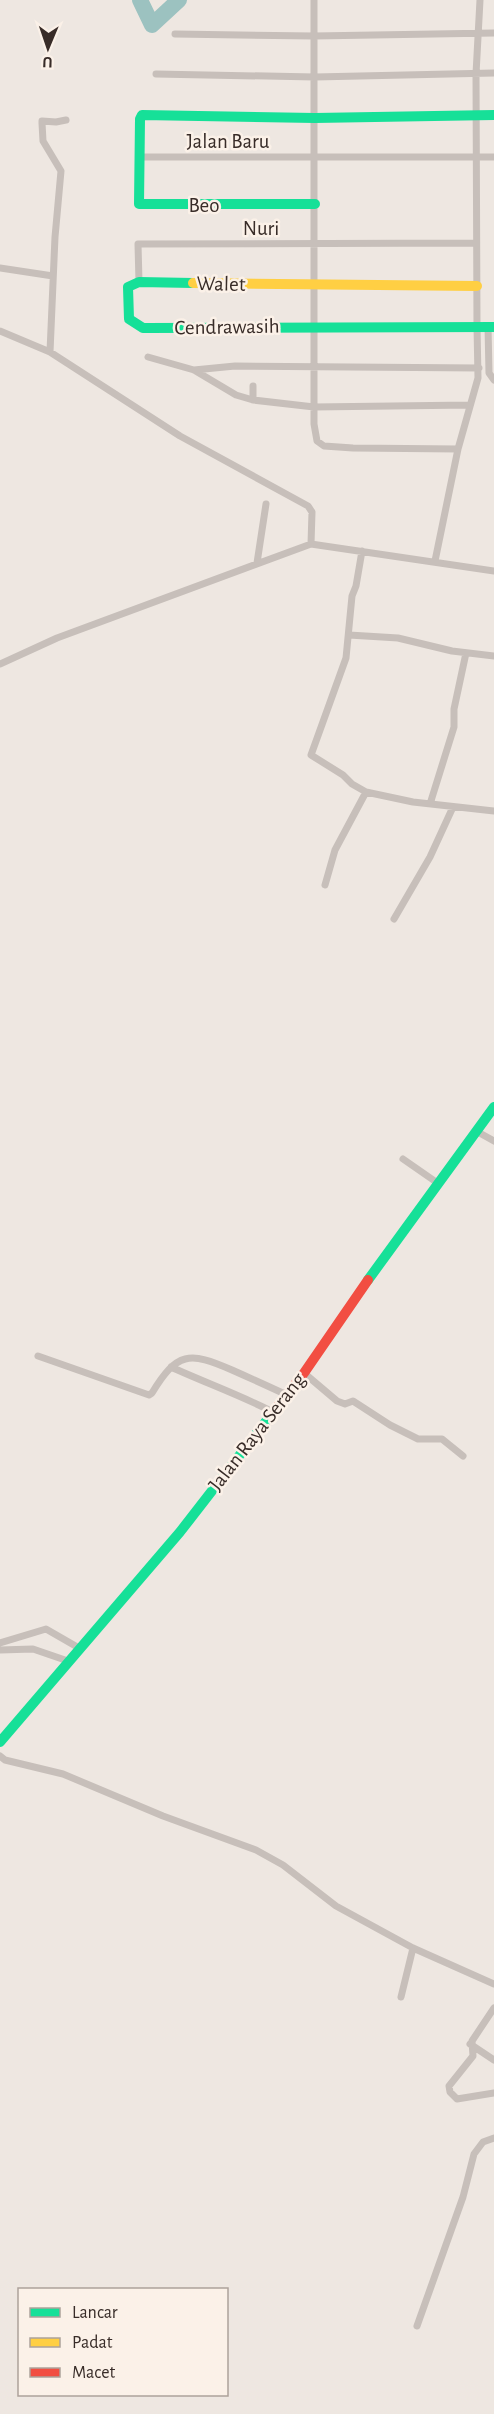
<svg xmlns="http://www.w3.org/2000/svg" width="494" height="2414" font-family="'Alegreya Sans',sans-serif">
	<rect width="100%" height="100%" fill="#eee7e1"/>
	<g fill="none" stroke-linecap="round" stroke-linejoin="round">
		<path stroke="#9cc2c0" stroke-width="16" d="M140 0 152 25 179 0"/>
		<path stroke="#c7bfba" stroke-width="7" d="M314 0V424L317 441 324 446 353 448 458 449
			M175 34 314 36 494 33
			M156 74 315 77 494 73
			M66 120 56 122 42 121V123L43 141 61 171 55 237 50 352 180 436 308 506 312 512 311 544
			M141 157H494
			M0 268 53 276
			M139 282 138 244 476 243
			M488 326 489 373 494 380
			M0 331 50 352
			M148 357 194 370 236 395 253 400 314 407 470 405
			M194 370 235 366 479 368
			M253 386V400
			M362 551 356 586 352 596 346 658 311 755 343 775 352 784 366 792 413 802 494 811
			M435 561 458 449 478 378 477 326 476 74 480 0
			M257 563 266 504
			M349 635 398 638 452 651 494 656
			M0 664 57 638 311 544 494 571
			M430 804 454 727V709L466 653
			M325 885 335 850 366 792
			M394 919 430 857 453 807
			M476 1131 494 1141
			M403 1159 439 1184
			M38 1356 149 1395 152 1393C177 1352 189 1351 232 1370 250 1378 268 1386 287 1395
			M171 1367C206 1383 240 1395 273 1412
			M304 1373 337 1401 345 1404 353 1401 390 1425 418 1439H442L463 1456
			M0 1643 46 1629 79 1648
			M0 1650 33 1649 68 1661
			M0 1756 5 1760 63 1774 163 1816 256 1850 283 1865 336 1906 413 1948 494 1984
			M401 1997 413 1948
			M494 2008 472 2041 473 2056 449 2086 450 2092 457 2099 494 2093
			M470 2044 494 2060
			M417 2326 463 2197 474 2154 483 2142 494 2138"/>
		<path stroke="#16e098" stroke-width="10" d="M315 204H139L140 119 142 115 315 118 494 115
			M193 283 139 282 128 287 129 319 143 328 494 327
			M368 1280 494 1107
			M0 1742 180 1532 274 1411"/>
		<path stroke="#ffcf43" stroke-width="10" d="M193 283 477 286"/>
		<path stroke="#f24e42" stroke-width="10" d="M274 1411 304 1373 368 1280"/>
	</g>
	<g text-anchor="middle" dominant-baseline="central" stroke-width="5" stroke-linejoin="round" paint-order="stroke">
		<g font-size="21" fill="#382c28" stroke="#fbf1e8">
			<text x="228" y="141">Jalan Baru</text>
			<text x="204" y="205">Beo</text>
			<text x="261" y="228">Nuri</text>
			<text transform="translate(221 284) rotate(1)">Walet</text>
			<text transform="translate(227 327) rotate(-1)">Cendrawasih</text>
			<text transform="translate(257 1432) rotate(-52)">Jalan Raya Serang</text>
		</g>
	</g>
	<rect x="18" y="2288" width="210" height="108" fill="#fbf1e8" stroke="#ada29b" stroke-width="1.5"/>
	<rect x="30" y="2308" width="30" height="9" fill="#16e098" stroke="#ada29b" stroke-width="1.5"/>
	<text x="72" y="2318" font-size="18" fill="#382c28">Lancar</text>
	<rect x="30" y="2338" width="30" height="9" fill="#ffcf43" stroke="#ada29b" stroke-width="1.5"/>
	<text x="72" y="2348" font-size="18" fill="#382c28">Padat</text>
	<rect x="30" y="2368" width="30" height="9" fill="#f24e42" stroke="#ada29b" stroke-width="1.5"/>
	<text x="72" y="2378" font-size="18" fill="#382c28">Macet</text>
	<g transform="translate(48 48) rotate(182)" stroke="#fbf1e8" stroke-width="4.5" paint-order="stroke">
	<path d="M0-4.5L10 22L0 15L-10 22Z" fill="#382c28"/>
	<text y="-9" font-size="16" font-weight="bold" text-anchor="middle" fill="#382c28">U</text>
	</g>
</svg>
